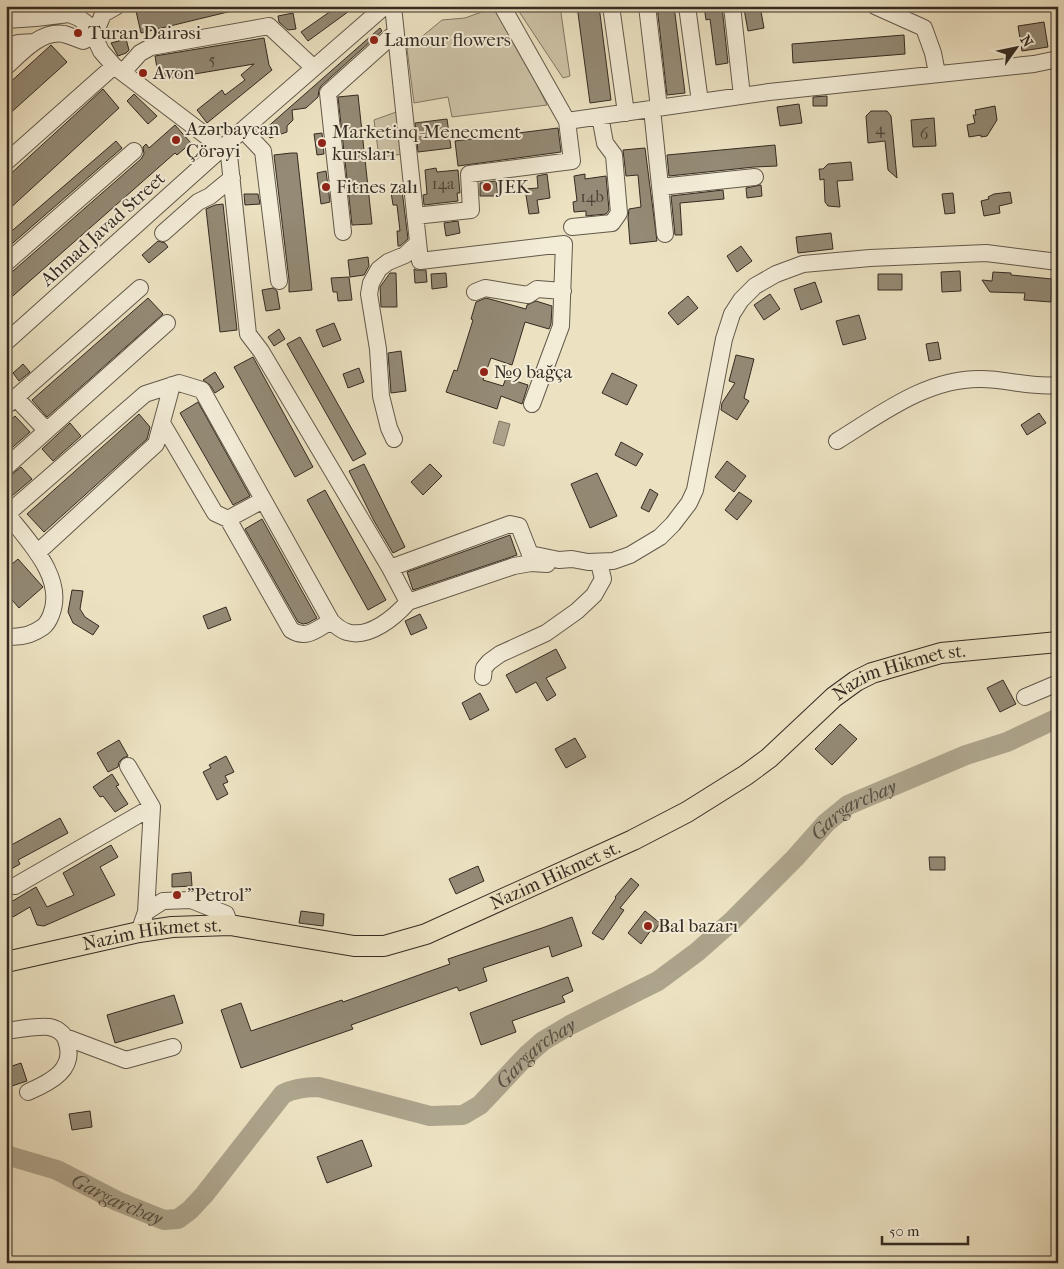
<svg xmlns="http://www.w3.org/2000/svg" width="1064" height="1269" font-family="'IM FELL French Canon',serif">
	<rect width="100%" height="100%" fill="#ece2c2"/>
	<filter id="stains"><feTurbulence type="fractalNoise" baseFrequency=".004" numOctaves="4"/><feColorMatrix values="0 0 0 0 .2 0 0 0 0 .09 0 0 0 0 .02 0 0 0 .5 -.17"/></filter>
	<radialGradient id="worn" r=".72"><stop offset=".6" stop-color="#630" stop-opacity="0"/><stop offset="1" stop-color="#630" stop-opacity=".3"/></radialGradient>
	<path fill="#cdc3a7" stroke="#807764" d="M518 6H560L570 76 563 78 520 13Z
		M497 9 525 60 547 105 452 117 448 97 414 103 407 49 442 20 465 18 487 10Z
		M399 111 404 154 379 157 374 120Z"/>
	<path fill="#ada48c" stroke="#7d7462" d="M499 421 510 424 504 446 493 443Z"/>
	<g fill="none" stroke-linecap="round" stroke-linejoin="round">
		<path stroke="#ada48c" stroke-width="20" id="s1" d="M6 1155 57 1170 117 1201 164 1220 178 1219 190 1210 204 1195 283 1094C295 1088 306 1087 319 1087L430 1116 463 1115 480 1105 527 1055 543 1041 570 1025 658 981 697 952 731 922 795 858 826 823 848 805 966 755 1007 742 1058 718"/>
	</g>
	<path fill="#948a75" stroke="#342b22" d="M157 6H236V10L141 33 136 11Z
		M338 6H356L308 41 301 32Z
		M577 6H599L611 100 590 103Z
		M657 6H674L685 93 667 95Z
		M704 6 722 7 728 63 716 65 710 19 706 20Z
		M760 6 764 28 748 31 744 9Z
		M293 13 296 29 288 30 279 22 278 16Z
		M1044 22 1048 47 1022 51 1018 26Z
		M380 28 382 31 321 86 319 90 318 97 306 108 292 110 293 120 287 126V132L270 138 264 130Z
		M904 35 905 54 793 63 792 44Z
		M264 38 269 65 272 70 207 123 197 110 222 90 225 95 245 80 241 75 254 64 159 80 155 56Z
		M126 39 129 50 126 53 118 56 111 43Z
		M51 45 67 62 6 117V86Z
		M103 89 119 108 6 212V178Z
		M134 94 157 116 148 124 127 101Z
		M358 95 372 224 352 225 338 97Z
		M827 96V106H813V97Z
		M799 104 802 123 780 126 777 107Z
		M995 106 997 120 987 136 981 137V135L969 137 967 125 975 123 973 115H976L975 110Z
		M871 111H887L891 116 897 178 888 170 885 141 868 143 866 116Z
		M934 118 936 146 913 147 911 120Z
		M447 119 451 148 418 152 415 123Z
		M175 125 191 143 177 155 175 153 6 302V273L13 271 141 159 144 154 143 147 146 144 149 148Z
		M558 128 561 152 458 166 455 141Z
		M322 133 324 154 317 155 314 134Z
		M116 141 122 148 6 249V236Z
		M775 145 777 166 754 167 669 176 667 155Z
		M645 148 657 241 630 244 628 218 629 209 641 207 638 175 626 176 623 150Z
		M291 153H297L312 290 289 292V280L274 155Z
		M851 162 853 180 837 181 840 207 828 206 825 202 824 179 820 180 819 169H823L828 164Z
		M436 168 437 172 458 170 460 193H457L458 201 424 205 423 195 427 194 425 170Z
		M326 171 330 202 321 204 317 173Z
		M547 174 550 198 537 200 539 213 529 214 525 189 538 188 537 176Z
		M585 174V179L606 176 609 210 606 214 586 216V211L574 212 573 202 577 201 574 176Z
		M496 181 498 196H480V183Z
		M761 185 762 196 747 198 746 188Z
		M402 190 408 239 400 246H398L397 231H400L397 205H393L391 192Z
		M723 190 724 199 680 203 682 235H675L671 196Z
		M1010 192 1012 203 999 206 1000 213 984 216 981 201 989 199 988 197 994 194Z
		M953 193 955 213 945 214 942 194Z
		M244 194H258L260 204 245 205Z
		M223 204 237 330 220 332 206 209 215 205Z
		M458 221 460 233 446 236 444 223Z
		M831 233 833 249 798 253 796 237Z
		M158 241 165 243 168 247 149 263 142 255Z
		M741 246 752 261 737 272 727 256Z
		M368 257 369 266 364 275 350 277 348 260Z
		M414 269 416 270H426L427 282 415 283Z
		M960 271 961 291 942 292 941 272Z
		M993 272 1011 273V275L1052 279 1051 302 1024 300 1025 293 990 292 982 280 992 281Z
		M390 273H396L397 307H381L380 287Z
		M446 273 447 287 432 289 431 274Z
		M878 274H902V290H878Z
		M349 277 352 300 338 301 337 292H333L331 278Z
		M815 282 822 302 801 310 794 289Z
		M273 288 277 291 280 309 266 311 262 290Z
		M770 294 780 309 764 320 754 305Z
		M688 296 698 308 678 325 668 313Z
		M148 298 163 314 47 417 32 400Z
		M486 298 526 309 527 305 536 301 552 306 551 324 549 329 525 322 512 365 491 358 483 380 503 386 506 378 528 385 522 404 501 396 497 409 446 392 454 370 457 371 473 320 471 319 476 302Z
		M859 315 866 339 843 345 836 321Z
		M334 323 341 340 323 347 316 330Z
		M279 329 285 339 274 346 268 337Z
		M300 337 366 454 353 461 287 344Z
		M938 342 941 359 929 361 926 344Z
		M401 351 406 391 391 393 388 353Z
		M736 355 754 359 744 398 749 401 737 420 721 410 722 403 735 383 729 381Z
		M253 357 313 467 295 477 234 367Z
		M23 364 30 372 19 381 13 373Z
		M359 368 364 382 348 388 343 374Z
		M215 372 224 387 215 393 210 385 203 380Z
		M612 373 637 385 627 405 602 393Z
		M198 402 250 496 233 505 180 413Z
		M1039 413 1046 423 1027 435 1021 425Z
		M139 414 150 427 147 439 44 532 27 514Z
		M15 416 30 432 6 453V424Z
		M70 423 81 436 53 461 42 449Z
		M621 442 643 454 636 466 615 455Z
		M727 461 746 476 734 492 715 477Z
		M364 464 405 547 393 553 374 521 349 471Z
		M430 464 442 476 423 495 411 482Z
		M21 467 32 479 6 501V479Z
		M597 473 617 516 590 528 571 484Z
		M650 489 658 494 649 512 641 508Z
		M325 490 386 600 368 610 307 500Z
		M739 492 752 501 737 520 725 510Z
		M262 519 317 618 308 623 303 624 298 622 245 529Z
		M510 535 517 555 413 590 407 572Z
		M18 559 43 587 19 608 6 593V569Z
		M72 590 83 591 80 609 85 617 99 626 93 635 73 623 68 612Z
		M226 607 231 620 208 629 203 616Z
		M420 614 427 628 411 635 405 621Z
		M556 649 566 668 546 678 556 695 547 701 536 682 516 693 506 675Z
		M1003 680 1016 704 1000 712 987 688Z
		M480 693 489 710 470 720 462 703Z
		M840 724 857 739 832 765 815 749Z
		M575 738 586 757 566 768 555 749Z
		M119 740 128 756 123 758 119 762 118 767 108 772 97 753Z
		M226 756 234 772 225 776 228 782 223 784 228 794 217 800 203 772 211 768 209 765Z
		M112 774 119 785 116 786 128 804 115 812 103 796 100 797 93 787Z
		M60 818 68 833 18 860 20 864 6 872V848Z
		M111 845 118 857 100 867 115 895 44 926 37 925 30 907 13 917 6 905 36 887 47 907 74 895 63 873Z
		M929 857H945V870H930Z
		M478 866 484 881 456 894 449 879Z
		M191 872 192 886 172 887V874Z
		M631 878 639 885 620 908 624 910 603 940 592 933 616 898 615 897Z
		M301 911 324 914 323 926 299 923Z
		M645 911 660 923 654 932 651 930 641 944 628 933Z
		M572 917 582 946 552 957 549 946 483 968 487 981 459 991 457 987 351 1025 353 1029 241 1068 221 1010 241 1003 251 1031 342 1000 343 1002 450 964 448 959 542 928Z
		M568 977 573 991 562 996 565 1002 512 1021 516 1032 481 1045 470 1013Z
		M174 995 183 1023 115 1043 107 1015Z
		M21 1063 27 1081 6 1088V1068Z
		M90 1111 92 1127 72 1130 69 1114Z
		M362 1140 372 1166 327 1183 317 1157Z"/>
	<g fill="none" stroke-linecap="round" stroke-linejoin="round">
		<defs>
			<path id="minor" d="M393 6 420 261 564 244 561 326 532 404
				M502 6 567 121 769 92 1034 64 1058 59
				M611 6 626 113
				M647 6 659 108
				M687 6 700 102
				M732 6 742 96
				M875 6 924 28 933 53 937 73
				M6 20 36 18 69 14 79 18 87 24 94 36 101 51 114 66 213 141 229 155 248 334 261 351 390 568 408 602C395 617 369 639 347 632 340 630 335 625 331 621L202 390 179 383 145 394 7 514C28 541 66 578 51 615 49 620 47 624 43 627 32 635 19 638 6 636
				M6 47 18 43 34 42
				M6 67C21 53 41 30 64 34 71 36 77 39 83 41L94 36 103 14 117 6
				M123 72 140 53 151 47 269 26 313 67
				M652 109 665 234
				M243 130 263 151 279 281
				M6 162 114 66
				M660 187 755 177
				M415 216 471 210 469 174 572 161 567 121
				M572 227 612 223 619 213 614 155 605 143 600 116
				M343 232 328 93 395 33
				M163 233 198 202 210 196 232 178
				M6 263 134 151
				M475 292 485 288 528 295 537 289 563 291
				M6 342 222 148 385 6
				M15 397 46 430
				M6 406 140 288
				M162 423 215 513 228 519 291 630C307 640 317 629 331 621
				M394 439 389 428 381 396 378 349 369 294 371 283 379 269 388 262 405 255 418 243
				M837 441C881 414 927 378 981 379 1007 379 1032 388 1058 385
				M6 467 167 323
				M228 519 263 500
				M37 553 156 444 172 385
				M390 568 510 524 519 526 530 554 559 560 572 559 588 562 613 561 630 555 660 537 673 524 689 503 695 490 724 339 732 314 741 300 755 286 776 274 803 264 870 258 986 253 1058 262
				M408 602 514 566 531 563 547 564
				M483 677 484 668 489 662 500 654 546 633 577 611 594 595 603 579 599 563
				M1025 697 1058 683
				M128 766 152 807 146 912 139 932
				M15 886 152 807
				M146 912 163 901 191 900 226 914 230 925
				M6 1031C20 1029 35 1026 49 1027 56 1028 64 1033 66 1040 77 1069 51 1082 28 1092
				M65 1037 126 1060 173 1047"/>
			<g id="major">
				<path id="s2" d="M6 962 139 932 172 927 230 925 354 946H384L426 934 633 840 687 812 746 775 769 758 834 697 856 681 872 673 941 653 1058 642"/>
			</g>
		</defs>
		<use href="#minor" stroke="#62594a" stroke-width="18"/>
		<use href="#major" stroke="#342b22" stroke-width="22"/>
		<use href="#minor" stroke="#f3ecd7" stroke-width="16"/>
		<use href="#major" stroke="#ece2c2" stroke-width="20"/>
	</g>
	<g fill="#8f2418" stroke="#f3ecd7" stroke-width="2">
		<circle cx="78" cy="33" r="5"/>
		<circle cx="374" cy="40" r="5"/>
		<circle cx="143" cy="73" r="5"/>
		<circle cx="176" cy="140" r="5"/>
		<circle cx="322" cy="143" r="5"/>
		<circle cx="326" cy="187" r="5"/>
		<circle cx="487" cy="187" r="5"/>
		<circle cx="484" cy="372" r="5"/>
		<circle cx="177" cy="895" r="5"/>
		<circle cx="648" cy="926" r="5"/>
	</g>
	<g text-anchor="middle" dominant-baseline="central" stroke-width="4" stroke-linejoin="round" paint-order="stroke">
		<g font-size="16" fill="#4c4337">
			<text x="212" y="59">5</text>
			<text x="880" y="128">4</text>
			<text x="924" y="133">6</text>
			<text x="443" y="183">14a</text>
			<text x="592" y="196">14b</text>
		</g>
		<g font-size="19" fill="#342b22" stroke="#f3ecd7" text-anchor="start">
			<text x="88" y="33">Turan Dairəsi</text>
			<text x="384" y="40">Lamour flowers</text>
			<text x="153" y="73">Avon</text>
			<text x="186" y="129">Azərbaycan<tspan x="186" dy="22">Çörəyi</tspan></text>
			<text x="332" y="132">Marketinq-Menecment<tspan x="332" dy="22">kursları</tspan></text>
			<text x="336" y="187">Fitnes zalı</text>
			<text x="497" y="187">JEK</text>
			<text x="494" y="372">№9 bağça</text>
			<text x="187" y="895">"Petrol"</text>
			<text x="658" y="926">Bal bazarı</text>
		</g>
		<g font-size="19" fill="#342b22" stroke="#f3ecd7">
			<text transform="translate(103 229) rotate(-42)">Ahmad Javad Street</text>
			<text stroke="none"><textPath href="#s2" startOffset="974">Nazim Hikmet st.</textPath></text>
			<text stroke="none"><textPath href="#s2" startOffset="569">Nazim Hikmet st.</textPath></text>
			<text stroke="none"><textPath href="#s2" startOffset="149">Nazim Hikmet st.</textPath></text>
		</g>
		<g font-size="20" font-style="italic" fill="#584f42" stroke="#f3ecd7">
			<text stroke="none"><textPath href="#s1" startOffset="1035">Gargarchay</textPath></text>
			<text stroke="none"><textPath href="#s1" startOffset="630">Gargarchay</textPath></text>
			<text stroke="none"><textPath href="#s1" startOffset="120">Gargarchay</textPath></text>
		</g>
	</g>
	<rect width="1064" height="1269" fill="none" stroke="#ece2c2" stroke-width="25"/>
	<rect x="8" y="8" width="1049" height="1254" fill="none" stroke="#342b22" stroke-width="2.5"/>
	<rect x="12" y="12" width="1039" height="1244" fill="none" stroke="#342b22"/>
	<g transform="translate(1016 48) rotate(57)" stroke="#f3ecd7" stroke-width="4" paint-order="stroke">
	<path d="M0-4L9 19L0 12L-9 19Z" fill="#342b22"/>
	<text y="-8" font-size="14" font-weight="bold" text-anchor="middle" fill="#342b22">N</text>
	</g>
	<path d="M882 1236v8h86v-8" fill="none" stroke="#342b22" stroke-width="2.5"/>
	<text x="889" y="1236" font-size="15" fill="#342b22" stroke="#f3ecd7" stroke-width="4" paint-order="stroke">50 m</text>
	<rect width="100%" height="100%" filter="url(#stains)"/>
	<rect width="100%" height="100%" fill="url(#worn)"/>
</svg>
